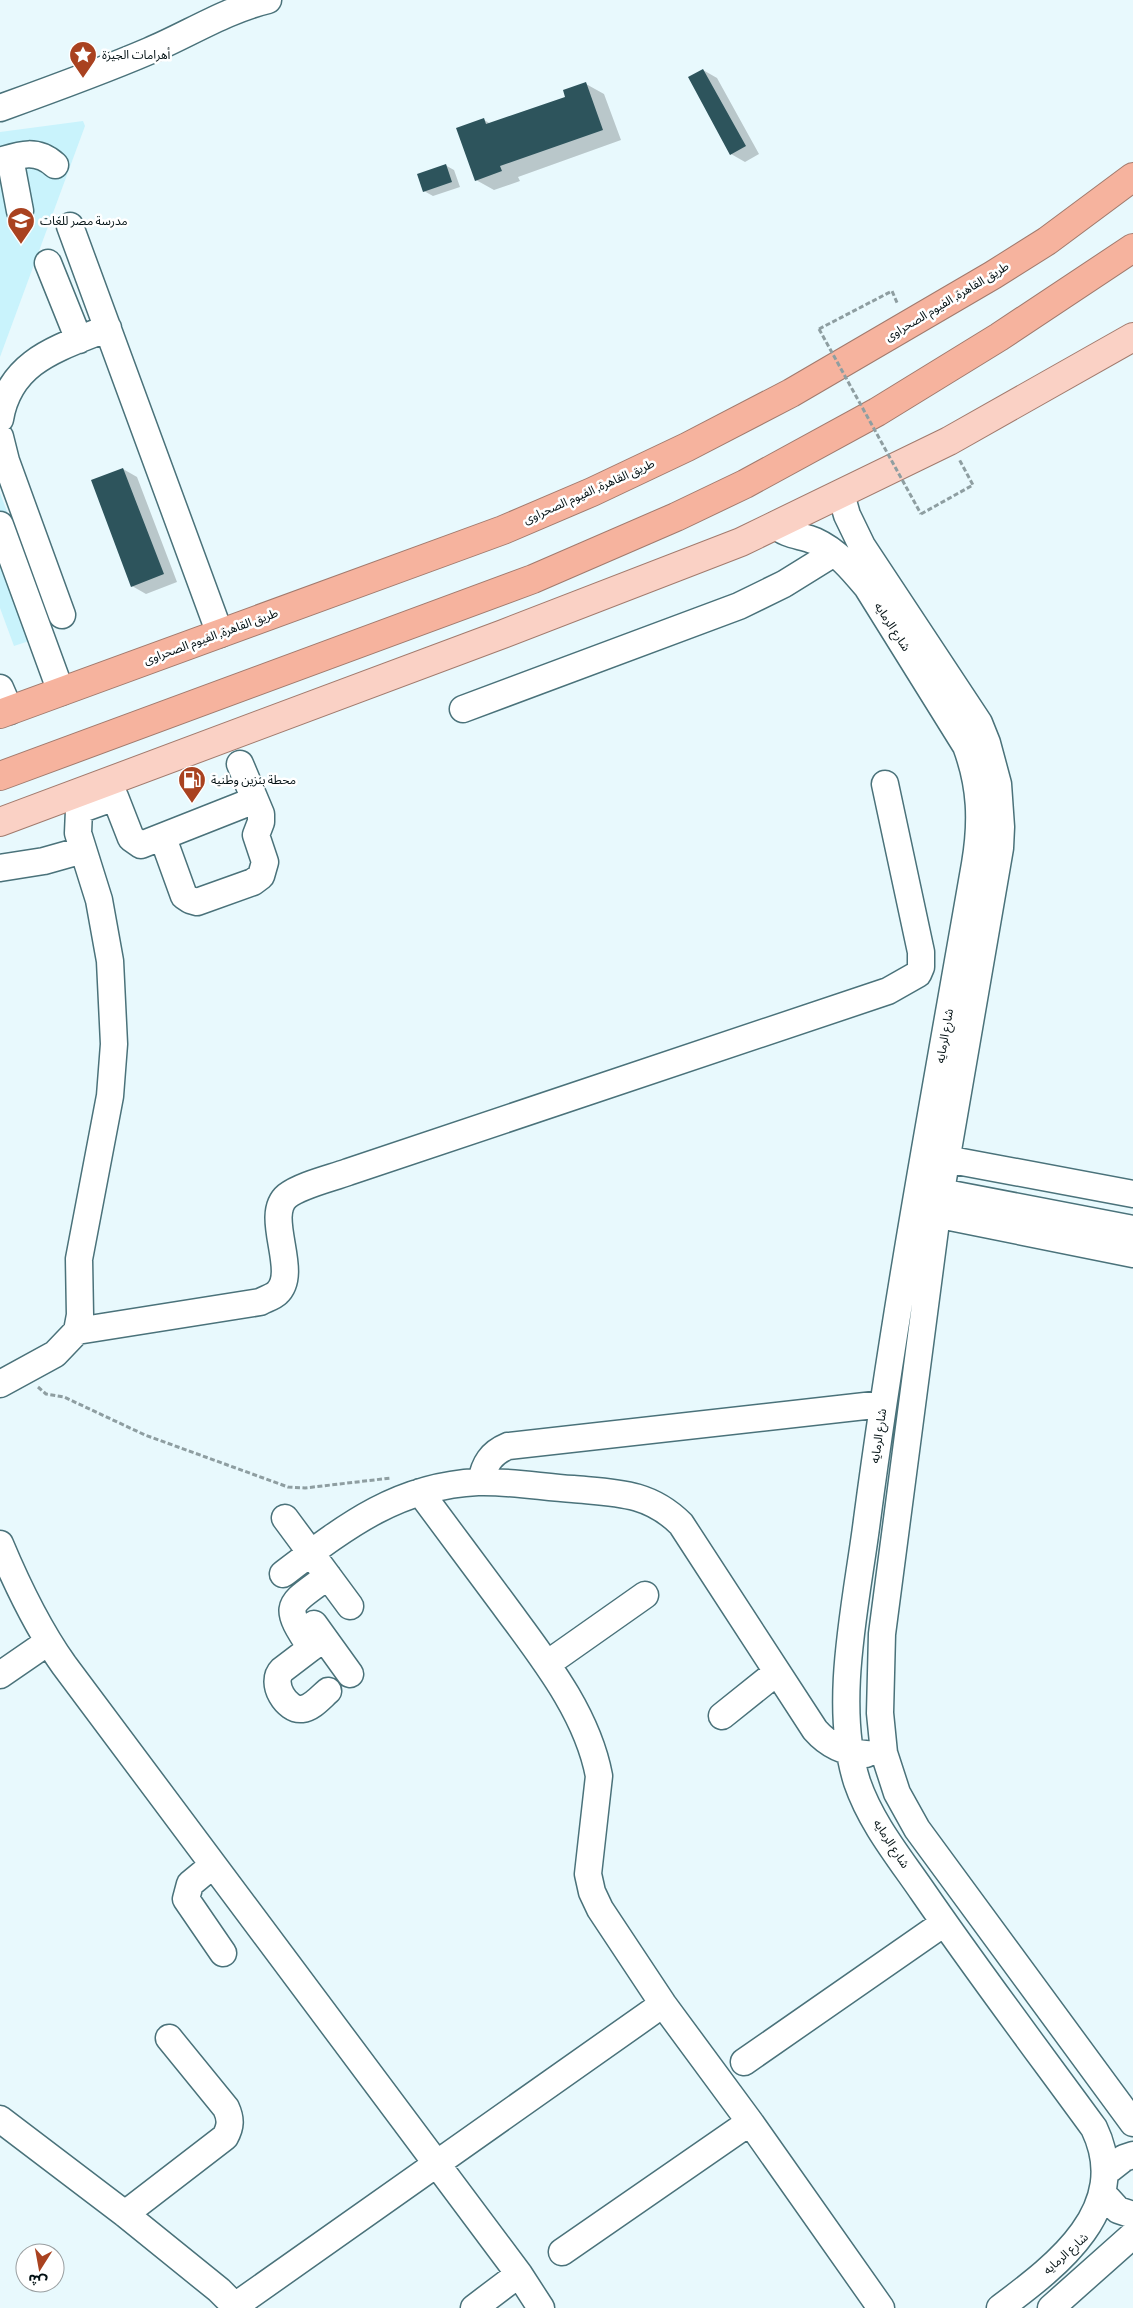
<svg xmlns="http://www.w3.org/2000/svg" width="1133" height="2308" font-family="'Source Sans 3','Noto Sans Arabic',sans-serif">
	<rect width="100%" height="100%" fill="#e8f9fd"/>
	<path fill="#c9f3fc" d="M83 121 85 126 0 357V132Z
		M0 493 53 633 14 646 0 608Z"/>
	<path fill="#0003" d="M703 70 717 78 759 154 745 162 731 154Z
		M586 84 604 94 621 140 518 177 520 181 494 190 476 180 484 120 491 124 566 98Z
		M445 165 454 170 460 187 433 196 424 191Z
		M123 469 137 477 177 582 146 594 132 586Z"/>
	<path fill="#2d545c" d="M703 69 746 146 730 155 688 77Z
		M586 82 603 130 500 166 502 171 475 181 456 128 484 118 486 124 565 97 563 90Z
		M446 164 452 182 423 192 417 174Z
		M123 468 164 574 131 587 91 480Z"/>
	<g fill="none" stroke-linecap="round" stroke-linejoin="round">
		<defs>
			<path id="minor" d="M0 108C50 90 100 72 149 51 189 34 226 10 268 0
				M10 158 20 211
				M0 161C21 154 37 149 55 165
				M70 226 220 634
				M48 263 79 340
				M0 419C10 360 59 348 108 328
				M0 437 6 461 62 615
				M841 494 847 515 862 546 979 723 987 743 998 784 1001 827 1000 848 937 1214 882 1634 880 1713 884 1753 897 1793 917 1829 1133 2123
				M0 525 61 692
				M776 525C786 536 802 535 815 541 837 551 852 569 867 587L966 746C981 786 982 822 975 864 937 1083 896 1300 867 1520 857 1600 832 1704 857 1782 871 1823 899 1857 923 1892 978 1972 1037 2050 1094 2128 1133 2209 1056 2266 1000 2308
				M0 688 10 711
				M463 709 739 606 784 584 834 553
				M79 810 115 797 131 838 141 845 255 800
				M163 838 184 896 190 900 197 902 253 882 261 876 265 862 256 835 261 822V814L240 764
				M0 868 44 861 83 850
				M930 1156 1133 1194
				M925 1189 1133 1229
				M920 1211 1133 1254
				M77 1331 260 1302C265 1299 273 1297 277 1293 300 1272 263 1216 287 1196 301 1185 332 1178 348 1172L888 991 918 974 921 967V952L885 784
				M0 1384 55 1354 77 1331 80 1315 79 1259 110 1096 114 1044 110 961 99 900 78 833 79 810 75 794
				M481 1482C484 1464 491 1453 508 1446L883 1404
				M420 1492C448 1530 476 1567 504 1605 542 1657 587 1712 599 1776L588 1874 592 1892 600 1909 663 2004 750 2122 881 2308
				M285 1518 350 1606
				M0 1544C18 1587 37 1627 64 1665L519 2274 541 2308
				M283 1574C345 1527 397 1486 478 1482 509 1481 542 1487 573 1489 616 1493 649 1492 681 1524L815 1730C829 1746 845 1753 866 1754
				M314 1624 350 1674
				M324 1638 282 1670C269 1683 287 1711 302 1709 312 1708 321 1697 328 1691
				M311 1648C281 1603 288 1606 328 1576
				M547 1664 645 1595
				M0 1675 48 1642
				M722 1716 777 1672
				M213 1865 190 1884 186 1899 223 1953
				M744 2062 944 1923
				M0 2119 125 2214 219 2290 237 2308
				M1110 2169 1124 2158 1133 2155
				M1108 2199 1118 2210 1133 2215
				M125 2214 225 2137C231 2126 231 2119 226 2108L169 2038
				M562 2252 750 2122
				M235 2306 663 2004
				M474 2308 519 2274
				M1051 2308 1133 2235"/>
			<path id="major" d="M0 822 503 634 741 542 949 441 1133 337"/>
			<path id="highway" d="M0 714 503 530 592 492 687 447 791 393 993 275 1047 241 1133 177
				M0 776 533 579 676 517 745 484 877 412 999 337 1133 248"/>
		</defs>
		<use href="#minor" stroke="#4a727a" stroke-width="29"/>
		<use href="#major" stroke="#a17a6d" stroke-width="30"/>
		<use href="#highway" stroke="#a17a6d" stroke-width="30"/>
		<path stroke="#8e9ea1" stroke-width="3" stroke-dasharray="5 2.5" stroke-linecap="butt" d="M819 329 892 291 898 305
			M921 514 973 485 959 459
			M38 1387 46 1394 64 1397 145 1435 288 1487 305 1488 391 1478"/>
		<use href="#minor" stroke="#fff" stroke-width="26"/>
		<use href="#major" stroke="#fad1c5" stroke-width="28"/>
		<use href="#highway" stroke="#f6b39e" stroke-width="28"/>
		<path stroke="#8e9ea1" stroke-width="3" stroke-dasharray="5 2.5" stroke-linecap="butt" d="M819 329 921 514"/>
	</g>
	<defs>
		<symbol id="sight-pin" viewBox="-11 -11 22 30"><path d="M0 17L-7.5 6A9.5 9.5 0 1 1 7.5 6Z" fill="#a94220" stroke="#fff"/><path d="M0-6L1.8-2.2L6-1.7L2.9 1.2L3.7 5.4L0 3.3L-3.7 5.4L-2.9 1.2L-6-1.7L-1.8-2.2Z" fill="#fff"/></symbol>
		<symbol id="school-pin" viewBox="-11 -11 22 30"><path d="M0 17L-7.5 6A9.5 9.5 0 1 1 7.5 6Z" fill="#a94220" stroke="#fff"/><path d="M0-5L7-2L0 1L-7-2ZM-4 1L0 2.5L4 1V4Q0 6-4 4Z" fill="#fff"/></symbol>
		<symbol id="fuel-pin" viewBox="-11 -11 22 30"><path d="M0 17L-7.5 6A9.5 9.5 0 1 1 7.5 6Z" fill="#a94220" stroke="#fff"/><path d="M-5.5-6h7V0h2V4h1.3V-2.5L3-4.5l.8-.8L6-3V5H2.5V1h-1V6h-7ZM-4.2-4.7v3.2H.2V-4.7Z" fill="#fff"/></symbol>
	</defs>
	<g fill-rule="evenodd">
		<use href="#sight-pin" x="67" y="39" width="32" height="43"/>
		<use href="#school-pin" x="5" y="205" width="32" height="43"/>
		<use href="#fuel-pin" x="176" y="764" width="32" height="43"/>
	</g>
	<g text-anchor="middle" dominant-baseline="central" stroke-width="5" stroke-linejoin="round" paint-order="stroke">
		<g font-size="12" fill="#021013" stroke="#fff" text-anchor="start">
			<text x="102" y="55">أهرامات الجيزة</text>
			<text x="40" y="221">مدرسة مصر للغات</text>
			<text x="211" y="780">محطة بنزين وطنية</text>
		</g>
		<g font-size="12" fill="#021013" stroke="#fff">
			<text transform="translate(947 302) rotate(-31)">طريق القاهرة, الفيوم الصحراوى</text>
			<text transform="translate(589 492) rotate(-24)">طريق القاهرة, الفيوم الصحراوى</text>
			<text transform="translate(892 627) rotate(57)">شارع الرمايه</text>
			<text transform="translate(211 637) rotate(-20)">طريق القاهرة, الفيوم الصحراوى</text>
			<text transform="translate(945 1036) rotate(-80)">شارع الرمايه</text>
			<text transform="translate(879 1436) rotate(-82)">شارع الرمايه</text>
			<text transform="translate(891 1844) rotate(57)">شارع الرمايه</text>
			<text transform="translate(1066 2254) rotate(-42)">شارع الرمايه</text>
		</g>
	</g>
	<g transform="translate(40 2268) rotate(191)"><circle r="24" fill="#ffffff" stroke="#9a9fa1"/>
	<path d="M0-4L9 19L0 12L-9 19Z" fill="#a94220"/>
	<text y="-8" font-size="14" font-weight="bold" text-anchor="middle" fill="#021013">ش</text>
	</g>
</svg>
